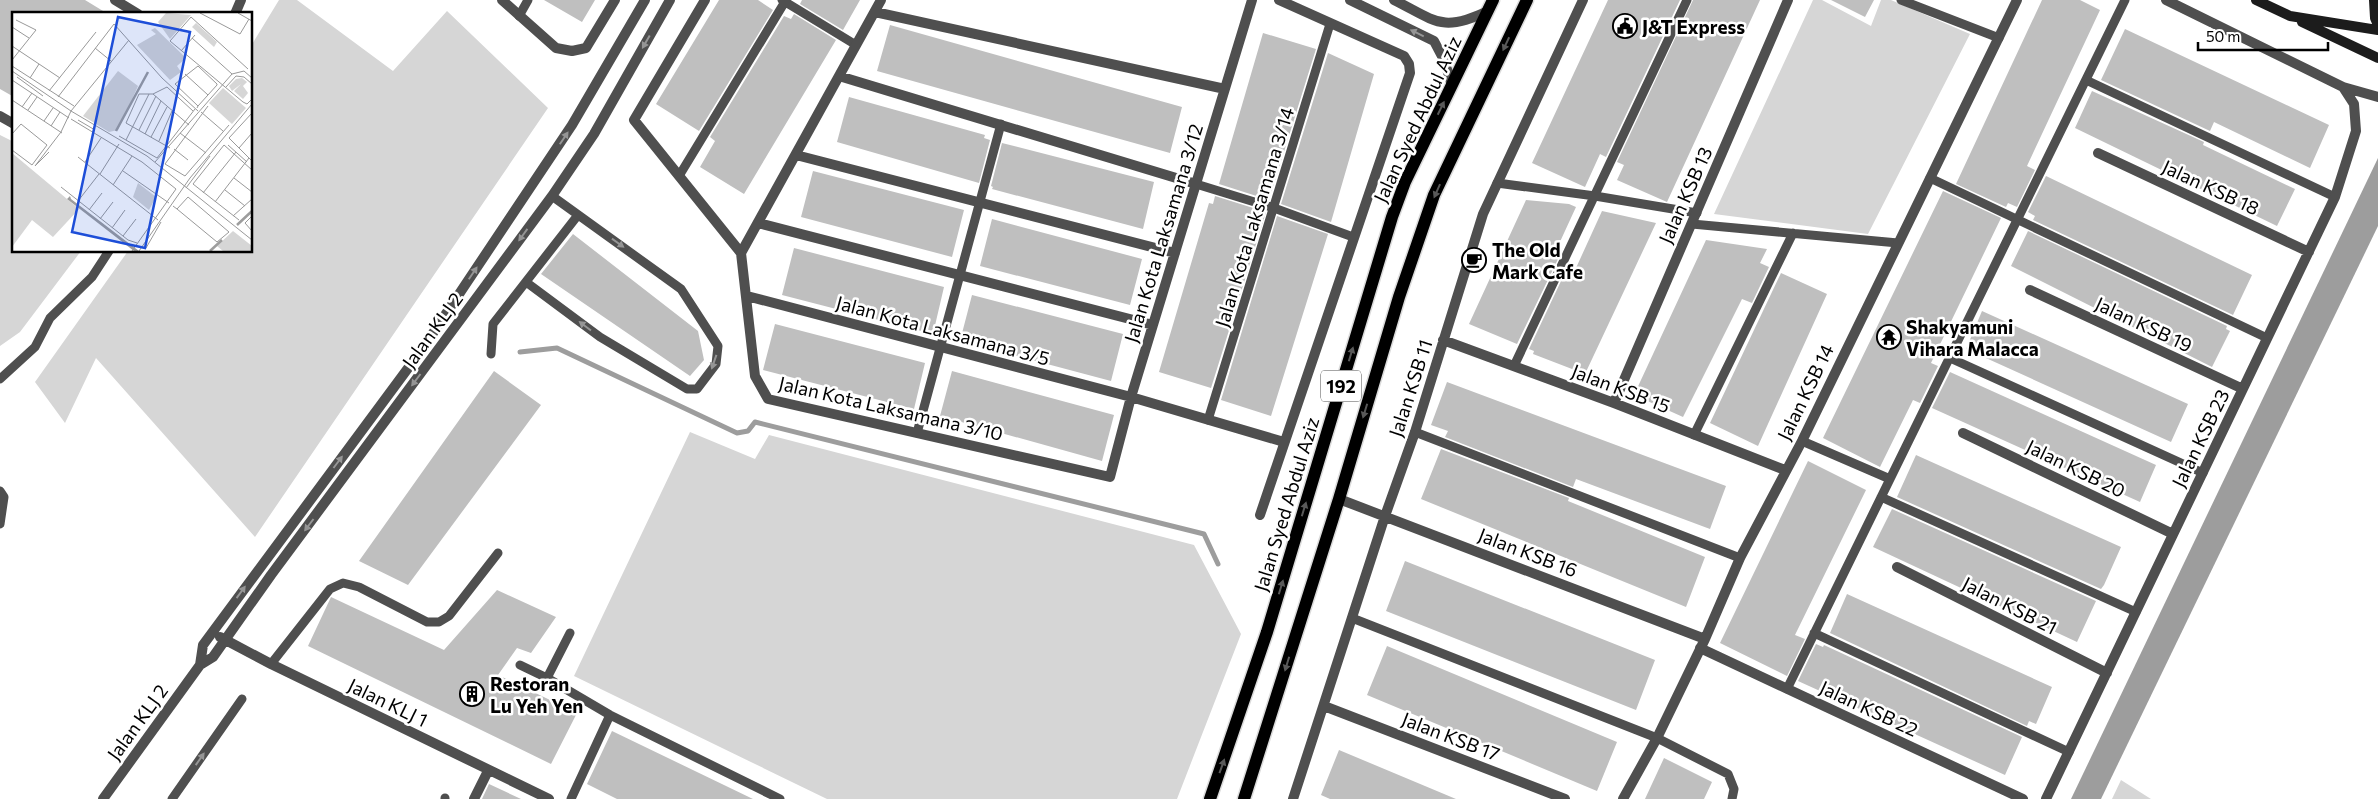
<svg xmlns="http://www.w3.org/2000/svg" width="2378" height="799" font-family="Commissioner,sans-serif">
	<rect width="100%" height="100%" fill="#fff"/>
	<path fill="#d6d6d6" d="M279 0H297L393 71 447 11 548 108 255 537 96 358 65 423 35 382 128 251H251V46Z
		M1813 0H1822L1871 26 1881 0H1891L1970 34 1868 234 1714 214Z
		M0 135 14 142V251H81L20 332 0 346Z
		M690 432 755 459 769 435 1194 545 1241 634 1177 799H827L574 676Z
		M2121 780 2151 799H2112Z"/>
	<path fill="#9d9d9d" d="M2378 158V226L2101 799H2071Z"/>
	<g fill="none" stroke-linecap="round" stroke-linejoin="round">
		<path stroke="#9d9d9d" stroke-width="5" d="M520 352 557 348 737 433 748 431 755 422 1204 534 1218 564"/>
	</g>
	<path fill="#bfbfbf" d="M0 0H85L108 14H14V97L0 89Z
		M544 0H595L582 22Z
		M719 0H758L773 10 699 131 656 104Z
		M802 0H860L843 30 800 4Z
		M1608 0H1680L1606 157 1600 154 1585 187 1532 163Z
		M1693 0H1760L1667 202 1617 180 1624 165 1617 162Z
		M1831 0H1874L1865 17Z
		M2042 0H2080L2100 10 2027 166 2035 170 2017 207 2008 203 2006 207 1956 184Z
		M794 14 836 40 744 194 700 167 715 141 710 137 784 16 791 19Z
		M890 25 1182 107 1170 153 877 71Z
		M2125 29 2329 125 2310 168 2214 122 2210 131 2101 80Z
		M1263 33 1316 49 1269 200 1219 184Z
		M1328 53 1374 74 1331 222 1281 204Z
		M2092 91 2204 142 2203 145 2295 189 2277 226 2075 128Z
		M849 97 985 135 984 138 990 140 979 183 837 142Z
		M1002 143 1154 182 1143 229 992 189 993 187 991 186Z
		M813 171 964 210 952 257 801 217Z
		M2046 176 2252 275 2233 315 2033 220 2035 216 2028 212Z
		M1943 191 2001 218 1931 363 1938 366 1920 403 1913 400 1880 467 1823 438Z
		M1215 196 1266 212 1211 388 1159 372 1209 203 1213 204Z
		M1526 200 1569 204 1576 207 1553 257 1558 259 1517 344 1469 324Z
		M1602 211 1656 223 1585 374 1533 354 1534 351 1529 349 1569 264 1576 268Z
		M1277 216 1328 234 1271 416 1221 400Z
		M992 219 1142 259 1130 305 980 266Z
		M2028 231 2227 326 2226 329 2230 331 2212 367 2011 266Z
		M573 234 698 331 704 360 690 376 541 274Z
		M1706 240 1767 249 1760 263 1769 267 1752 303 1742 299 1683 417 1634 395Z
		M794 248 944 287 933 334 782 295Z
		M1781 273 1827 294 1758 446 1710 423Z
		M972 295 1123 334 1111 381 960 341Z
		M1982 311 2188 404 2171 442 1966 349Z
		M775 324 925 363 914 409 763 370Z
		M494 371 541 405 408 585 359 561Z
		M952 371 1114 415 1102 461 940 416Z
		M1950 372 2156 465 2140 502 1932 408Z
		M1447 382 1726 486 1710 529 1576 479 1573 487 1445 437 1448 431 1431 425Z
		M1441 449 1569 498 1568 501 1705 557 1686 607 1421 499Z
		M1916 455 2121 547 2104 585 2101 589 1897 497Z
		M1808 461 1866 490 1795 635 1805 639 1787 676 1720 643Z
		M1892 509 2096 601 2077 642 1873 547Z
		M1405 561 1655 660 1636 710 1386 611Z
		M497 590 556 617 531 653 517 648 498 675 577 713 551 764 308 646 331 597 444 650Z
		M1847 594 2052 687 2036 724 2029 721 2027 726 1830 633Z
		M1816 644 1823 647 1824 645 2022 737 2005 775 1798 681Z
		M1387 646 1617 742 1597 791 1367 695Z
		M612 731 753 799H617L587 784Z
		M1339 750 1456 799H1330L1321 795Z
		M1664 758 1712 782 1704 799H1645Z
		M489 784 521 799H482Z"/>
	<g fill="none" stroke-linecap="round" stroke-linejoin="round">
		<defs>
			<path id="primary" d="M1210 799 1267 632 1392 217 1405 182 1493 0
				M1244 799 1339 499 1399 297 1434 195 1527 0"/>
		</defs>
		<use href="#primary" stroke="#dbdbdb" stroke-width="15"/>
		<path stroke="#4f4f4f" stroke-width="9" d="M782 0 856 45
			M1901 0 1999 38
			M519 16 528 0
			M2086 80 2335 197
			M679 176 786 0
			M1930 178 2267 338
			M1497 183 1595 196 1697 213
			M1196 184 1274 208 1353 237
			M1692 224 1898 243
			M526 282 600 337 687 389H697L716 364 718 346 681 289 552 196
			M491 354 493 324 578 215
			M1950 358 2203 473
			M1514 366 1687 0
			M0 379 35 347 50 318 92 277 109 251
			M1208 420 1330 24
			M1415 432 1740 558
			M917 433 1001 124
			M1694 435 1793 233
			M1802 441 1890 479
			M0 491 4 497 0 524
			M1881 497 2136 612
			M1352 618 1657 738 1728 774 1734 789 1732 799
			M1814 633 2069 752
			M271 664 330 589 343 583 359 587 427 622H439L449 616 498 553
			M520 665 547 678 610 715 780 799
			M547 678 570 633
			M1787 689 2125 0
			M172 799 242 699
			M445 799V798
			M571 799 610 715"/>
		<path stroke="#4f4f4f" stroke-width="10" d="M115 0 138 14
			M502 0 556 48 572 51 586 48 615 0
			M705 0 634 120 741 253
			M881 0 741 253 755 376 768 399 1110 477 1131 397 1252 0
			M2166 0 2343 87 2378 97
			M875 12 1225 89
			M235 14 241 0
			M839 76 1196 184
			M0 116 14 124
			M2098 153 2309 252
			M796 155 1175 253
			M758 223 1153 325
			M2030 290 2243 389
			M747 296 1131 397 1284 442
			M1443 340 1614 403 1785 470
			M1614 403 1788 0
			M1963 433 2173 534
			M1339 499 1705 639
			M1260 515 1410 73 1409 64 1404 56 1279 0
			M1897 567 2107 673
			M220 637 271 664 549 799
			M1700 648 2023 799
			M200 665 203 645 423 348 572 125 645 0
			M1324 706 1565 799
			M103 799 200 665 213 657 271 575 552 196 594 134 670 0
			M474 799 488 771
			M1293 799 1385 516 1415 432 1483 214 1583 0
			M1623 799 1657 738 1705 639 1740 558 1802 441 2017 0
			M2046 799 2335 197 2356 131 2354 104 2343 87"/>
		<path stroke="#4f4f4f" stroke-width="10" d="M1350 0 1434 41 1444 60 1452 85
			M1394 0C1436 21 1442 33 1488 11"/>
		<path stroke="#1c1c1c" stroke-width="10" d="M2256 0 2290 16 2378 30
			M2374 0 2375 18 2378 25
			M2302 22 2378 58"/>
		<use href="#primary" stroke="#000" stroke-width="12"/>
	</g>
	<defs><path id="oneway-solid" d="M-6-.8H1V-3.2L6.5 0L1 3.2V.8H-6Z" transform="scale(1.25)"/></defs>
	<g fill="#959595">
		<use href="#oneway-solid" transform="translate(1417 33) rotate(-154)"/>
		<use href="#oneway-solid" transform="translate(646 42) rotate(120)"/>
		<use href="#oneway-solid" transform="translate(564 138) rotate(-56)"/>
		<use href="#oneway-solid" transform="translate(523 235) rotate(126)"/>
		<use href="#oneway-solid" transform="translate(618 243) rotate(36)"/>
		<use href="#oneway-solid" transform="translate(473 273) rotate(-56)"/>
		<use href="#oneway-solid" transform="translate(585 326) rotate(-143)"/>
		<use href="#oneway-solid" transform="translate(714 362) rotate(109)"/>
		<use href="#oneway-solid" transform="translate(416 380) rotate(127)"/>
		<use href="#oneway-solid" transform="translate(338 462) rotate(-53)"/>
		<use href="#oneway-solid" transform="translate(309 525) rotate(127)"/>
		<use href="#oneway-solid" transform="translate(241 592) rotate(-54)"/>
		<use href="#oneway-solid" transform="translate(200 759) rotate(-55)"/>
	</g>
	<g fill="#595959">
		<use href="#oneway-solid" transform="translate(1506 44) rotate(115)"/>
		<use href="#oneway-solid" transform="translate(1441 108) rotate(-64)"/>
		<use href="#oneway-solid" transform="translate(1437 191) rotate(114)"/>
		<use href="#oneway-solid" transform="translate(1351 354) rotate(-73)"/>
		<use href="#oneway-solid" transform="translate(1365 411) rotate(107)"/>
		<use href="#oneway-solid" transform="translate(1304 509) rotate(-73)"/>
		<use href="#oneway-solid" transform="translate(1281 587) rotate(-73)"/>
		<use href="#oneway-solid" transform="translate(1287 664) rotate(107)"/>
		<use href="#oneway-solid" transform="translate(1222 766) rotate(-70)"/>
	</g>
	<defs>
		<symbol id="civic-ring" viewBox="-11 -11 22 22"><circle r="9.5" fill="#fff" stroke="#000" stroke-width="1.5"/><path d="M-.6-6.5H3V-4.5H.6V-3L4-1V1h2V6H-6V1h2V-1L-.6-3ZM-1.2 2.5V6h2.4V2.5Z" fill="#000"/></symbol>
		<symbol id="cafe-ring" viewBox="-11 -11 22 22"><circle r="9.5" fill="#fff" stroke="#000" stroke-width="1.5"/><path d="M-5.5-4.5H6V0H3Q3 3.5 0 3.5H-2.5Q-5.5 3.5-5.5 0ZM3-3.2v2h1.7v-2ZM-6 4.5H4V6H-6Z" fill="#000"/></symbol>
		<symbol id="temple-ring" viewBox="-11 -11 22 22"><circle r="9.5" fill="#fff" stroke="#000" stroke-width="1.5"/><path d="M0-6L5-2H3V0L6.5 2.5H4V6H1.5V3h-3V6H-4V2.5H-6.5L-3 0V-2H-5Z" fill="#000"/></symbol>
		<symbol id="building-ring" viewBox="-11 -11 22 22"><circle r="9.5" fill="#fff" stroke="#000" stroke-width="1.5"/><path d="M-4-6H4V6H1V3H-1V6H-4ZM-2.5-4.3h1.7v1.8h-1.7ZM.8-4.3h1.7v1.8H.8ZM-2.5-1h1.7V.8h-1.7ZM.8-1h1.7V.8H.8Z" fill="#000"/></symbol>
	</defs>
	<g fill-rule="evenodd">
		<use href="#civic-ring" x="1611" y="12" width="28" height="28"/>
		<use href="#cafe-ring" x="1460" y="246" width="28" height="28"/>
		<use href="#temple-ring" x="1875" y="323" width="28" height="28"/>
		<use href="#building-ring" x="458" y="680" width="28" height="28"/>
	</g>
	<g text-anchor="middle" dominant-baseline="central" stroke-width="5" stroke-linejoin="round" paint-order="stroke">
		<rect fill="#fff" stroke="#4c4c4c" stroke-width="1" x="1321" y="370.5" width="40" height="31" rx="4"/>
		<g font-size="18" font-weight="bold" fill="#000">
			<text x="1341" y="386">192</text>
		</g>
		<g font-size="19" font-weight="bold" fill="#000" stroke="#fff" text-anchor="start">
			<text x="1642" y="26">J&amp;T Express</text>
			<text x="1492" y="249">The Old<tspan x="1492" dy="22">Mark Cafe</tspan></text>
			<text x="1906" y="326">Shakyamuni<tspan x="1906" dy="22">Vihara Malacca</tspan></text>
			<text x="490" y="683">Restoran<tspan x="490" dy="22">Lu Yeh Yen</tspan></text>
		</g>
		<g font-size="19" fill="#000" stroke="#fff">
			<text transform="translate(1417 119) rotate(-65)">Jalan Syed Abdul Aziz</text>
			<text transform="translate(2211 187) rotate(25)">Jalan KSB 18</text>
			<text transform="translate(1685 195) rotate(-66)">Jalan KSB 13</text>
			<text transform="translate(1254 217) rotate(-73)">Jalan Kota Laksamana 3/14</text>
			<text transform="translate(1163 233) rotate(-73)">Jalan Kota Laksamana 3/12</text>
			<text transform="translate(2144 324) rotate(25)">Jalan KSB 19</text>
			<text transform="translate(432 330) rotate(-54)">Jalan KLJ 2</text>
			<text transform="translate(943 330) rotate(15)">Jalan Kota Laksamana 3/5</text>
			<text transform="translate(1410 388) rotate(-72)">Jalan KSB 11</text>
			<text transform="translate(1621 388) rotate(21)">Jalan KSB 15</text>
			<text transform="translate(1805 392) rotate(-64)">Jalan KSB 14</text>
			<text transform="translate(891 408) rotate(13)">Jalan Kota Laksamana 3/10</text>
			<text transform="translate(2200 438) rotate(-64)">Jalan KSB 23</text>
			<text transform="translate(2076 468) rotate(26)">Jalan KSB 20</text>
			<text transform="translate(1286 504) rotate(-73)">Jalan Syed Abdul Aziz</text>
			<text transform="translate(1528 552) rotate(21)">Jalan KSB 16</text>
			<text transform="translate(2010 605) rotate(27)">Jalan KSB 21</text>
			<text transform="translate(388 702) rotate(26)">Jalan KLJ 1</text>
			<text transform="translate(1869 708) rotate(25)">Jalan KSB 22</text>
			<text transform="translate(137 722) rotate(-54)">Jalan KLJ 2</text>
			<text transform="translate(1451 736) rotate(21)">Jalan KSB 17</text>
		</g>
	</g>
	<g transform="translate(12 12)">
		<rect width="240" height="240" fill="#fff"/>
		<path d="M154 1 179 3 158 27 146 10ZM184 11 205 30 202 35 180 15ZM143 16 174 46 165 54 169 60 158 68 125 33 144 22 139 18ZM106 59 126 74 106 118 97 120 71 104ZM230 66 235 70 231 74 236 81 231 87 222 79 229 72 220 79 217 74 224 67ZM211 76 234 96 220 112 197 91ZM0 141 67 197 41 225 20 208 0 235ZM126 171 144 185 137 198 121 185ZM221 219 240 234V239H211L205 234Z" fill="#d6d6d6"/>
		<path d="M58 184 59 187 127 239H122L55 187Z" fill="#9d9d9d"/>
		<path fill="none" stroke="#9d9d9d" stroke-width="2.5" d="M104 119 136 60M225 213 240 199M198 239 210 228"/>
		<path fill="none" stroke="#999" stroke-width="1" d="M188 1 228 22 237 7M226 1 240 9M0 15 17 26M180 26 220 62M0 34 48 66M83 36 99 49M169 39 183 23M0 48 24 18 4 8M0 54 62 94M236 57 179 5 158 29 231 90 235 92 240 87M0 59 59 99 135 144 240 228M173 62 196 83M5 65 31 84M18 66 27 52M0 68 57 106M214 75 224 64 232 65 240 72M37 79 84 20M141 82 155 75 181 99M46 85 102 12 150 66 186 99M0 88 50 121M196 94 153 152 173 164 217 113M10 95 20 81M185 96 186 94 205 73V72L186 54 163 72 186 94M16 98 25 85M189 100 211 119M240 101 217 126 240 149M59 107 130 150 164 177 120 239M66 108 83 118M32 109 41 96M39 114 48 100M127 118 144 84M168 121 194 141M0 122 9 112 35 133 20 153 0 138M133 122 149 89M107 124 145 146 183 97M139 125 155 95M114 128 137 82M147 129 160 99M216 133 235 150M158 136 114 111 127 82H141L177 113M227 136 240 121M162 137 176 148M66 145 146 208M73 150 89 126M143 150 220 62 232 59 240 66M23 154 49 120 59 99 117 28M23 154 37 140M111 159 157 191M88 162 107 132M222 166 240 180M101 173 120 144M49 175 116 228 125 231M174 176 198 144M213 178 233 194M191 181 224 140M66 189 87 162M203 190 237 146M161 194 165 197 205 230 217 220 176 185 165 197M77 198 90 181M221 204 240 187M240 204 233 211 240 219M88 207 101 190M227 208 181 172 212 133 240 158M100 216 113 198M111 224 124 207M134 236 149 210M127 239 178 166 240 92"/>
		<path fill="#1d4ed8" fill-opacity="0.15" stroke="#1d4ed8" stroke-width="2.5" d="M106 5 178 20 133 236 60 220Z"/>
		<rect width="240" height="240" fill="none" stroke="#000" stroke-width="2.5"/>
	</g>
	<path d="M2198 42v8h130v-8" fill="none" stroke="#000000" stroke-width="2.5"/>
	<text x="2206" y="42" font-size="15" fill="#000000" stroke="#ffffff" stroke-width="4" paint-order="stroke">50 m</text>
</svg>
